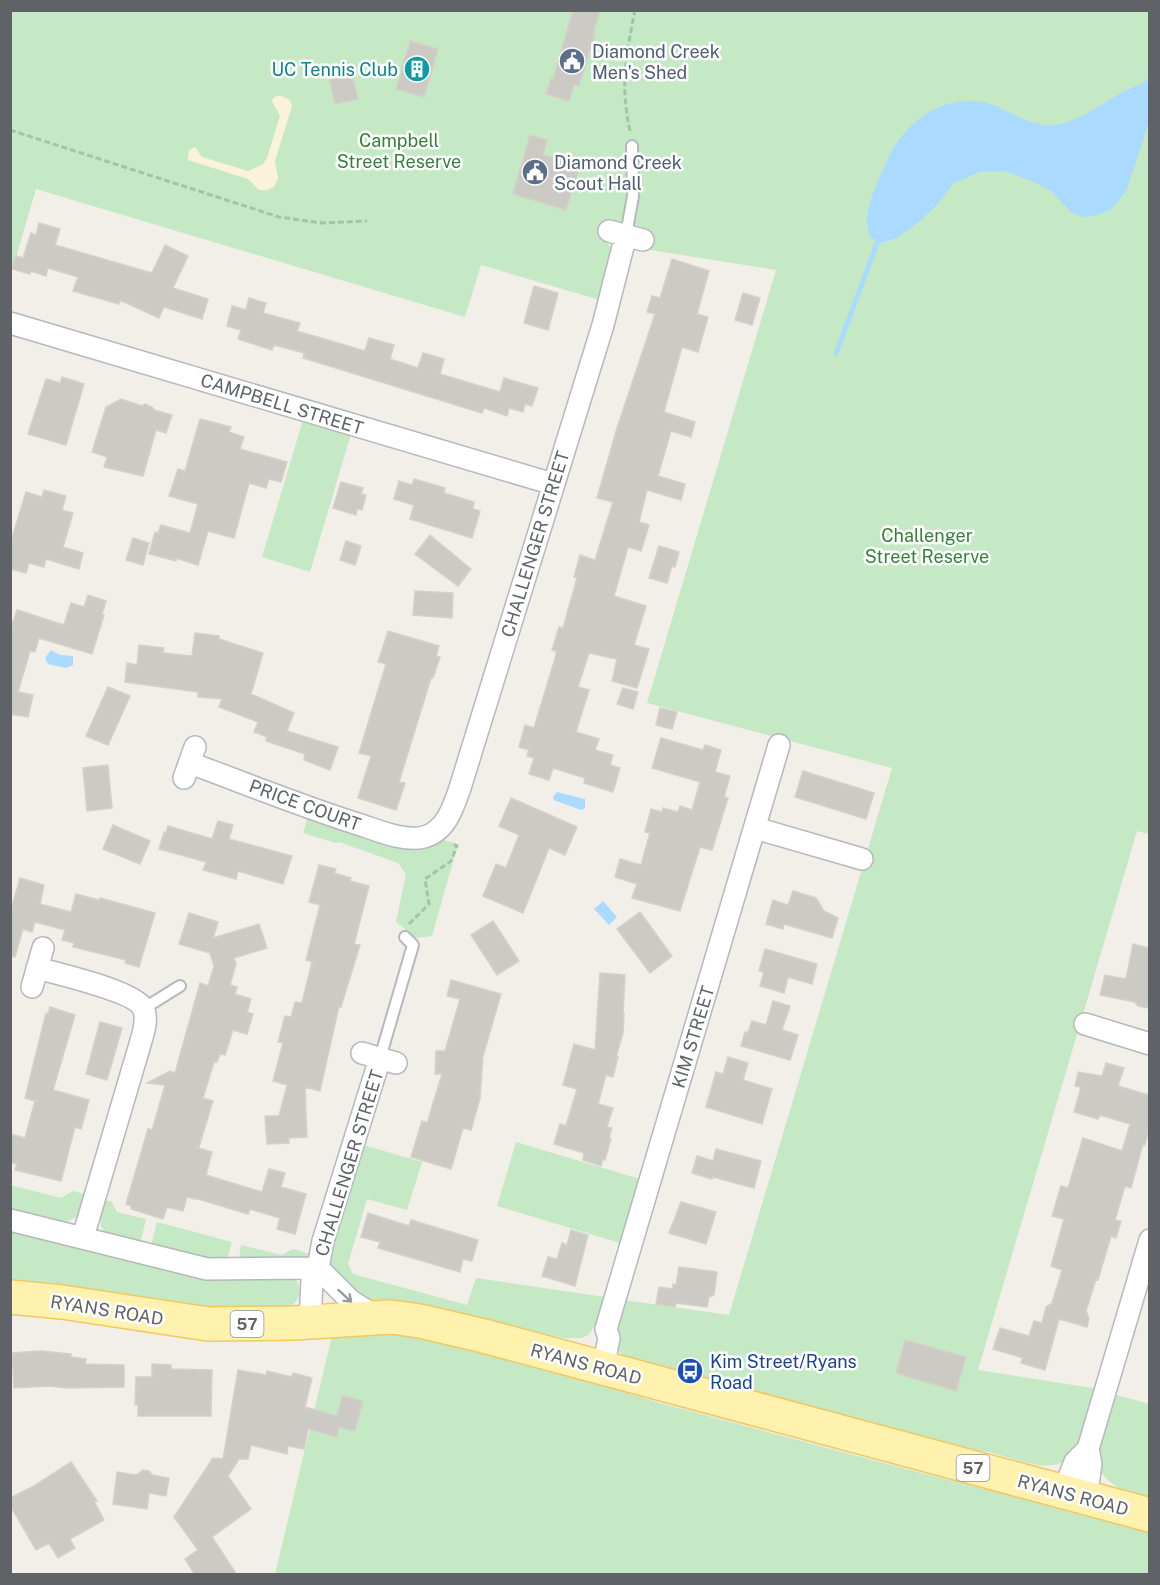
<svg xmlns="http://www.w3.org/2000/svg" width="1160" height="1585" font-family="'Public Sans',sans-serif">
	<rect width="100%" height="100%" fill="#f1efe8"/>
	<path fill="#c5e8c5" d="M11 11H1149V834L1137 831 978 1370 1098 1389C1093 1405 1079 1450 1066 1460 1048 1474 1010 1457 989 1452 977 1450 965 1449 952 1448L720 1384 706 1377 636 1360 623 1355 618 1350 614 1337 624 1300 729 1315 892 768 647 703 776 270 644 249 649 231 610 221 605 238 612 250 600 300 481 265 465 317 36 189 11 274Z
		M303 420 351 434 310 572 262 557Z
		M308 816 440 839 458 844 432 936 416 938 396 922 406 874 398 863 339 842 336 843 303 833Z
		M516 1142 640 1179 620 1243 497 1206Z
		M360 1144 422 1162 407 1210 367 1199 348 1264 353 1274 467 1305 476 1278 605 1297 596 1324 588 1335 582 1338H564L493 1322 379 1302 360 1296 330 1266 328 1255Z
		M10 1185 61 1198 73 1191 88 1195C86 1201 84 1208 80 1213 67 1231 29 1218 11 1214Z
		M102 1199 112 1202 117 1212 146 1219 141 1240 137 1244C105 1234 96 1237 102 1199Z
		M157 1222 232 1242 226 1263 152 1248V1242Z
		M26 1232 294 1277C303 1288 301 1299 290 1307L249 1311 11 1288V1233Z
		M241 1245 282 1255 293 1249 310 1254 302 1259 239 1260Z
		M361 1330 443 1339 589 1381 656 1402 921 1473 1150 1531 1149 1574H275L333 1332Z
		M1113 1394 1149 1404V1501C1077 1476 1096 1455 1113 1394Z"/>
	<path fill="#fbf3d9" d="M277 96C284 96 290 98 292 106L275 161 278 178 274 187 267 190H259L248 179 188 160 189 150 195 147 202 157 248 171 263 164 267 158 280 116 272 101 273 98Z"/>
	<path fill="#aadaff" d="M1147 83 1149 87V122L1126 191 1112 209 1093 216 1082 217 1071 212 1052 192 1034 182 1005 171 979 172 953 184 937 205 914 226 897 238 881 243 870 237C869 231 866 225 867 219 868 200 879 180 886 163 901 125 941 94 983 102 1009 108 1033 131 1061 124 1092 117 1118 88 1147 83Z
		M51 650 60 655 73 656V665L66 668 48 664 45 658Z
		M557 792 585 799V808L581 810 554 800 553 797Z
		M603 901 617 917 609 925 594 909Z"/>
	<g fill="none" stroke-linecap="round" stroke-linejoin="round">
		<path stroke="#aadaff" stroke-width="5" d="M1143 88 1150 79
			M836 354 880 235"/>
	</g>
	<path fill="#cccac5" stroke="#d6d1c6" stroke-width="1.5" d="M573 10H600L593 34 595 35 579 86 574 85 569 101 546 94 551 78 553 79Z
		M410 41 438 49 424 97 396 89Z
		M349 63 358 99 335 104 327 68Z
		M530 135 547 140 543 155 580 166 566 210 513 194Z
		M39 223 60 229 55 245 152 273 165 245 188 256 173 288 208 299 202 319 164 307 159 318 120 300 119 304 73 291 78 277 48 268 46 276 31 271 30 274 12 269 16 256 23 258 31 233 36 235Z
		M672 259 709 271 697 314 708 317 698 352 682 347 664 412 695 422 691 437 671 431 658 476 685 484 681 500 647 490 639 522 649 525 641 551 628 547 614 596 646 606 634 645 649 649 637 688 612 681 617 659 589 653 578 687 589 690 576 732 599 739 595 750 613 755 610 765 620 768 613 792 584 783 585 778 553 768 549 780 529 774 534 758 527 756 529 750 519 747 525 725 534 728 556 655V651L552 650 559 627 563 628 577 578 574 577 580 555 595 560 613 502 597 498 617 428 655 314 647 312 652 296 660 298Z
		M534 286 558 293 548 330 524 323Z
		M743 293 760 298 752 325 735 320Z
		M249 298 266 303 263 313 300 323 297 331 365 351 369 338 394 345 390 359 418 368 423 353 444 359 440 374 500 392 504 378 538 388 532 406 525 404 523 412 509 408 507 416 484 408 482 413 303 358 304 353 274 345 272 350 238 339 241 330 227 326 232 306 246 310Z
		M62 377 84 384 66 445 28 434 46 379 60 383Z
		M121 399 142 406 145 404 152 407 154 410 172 415 166 433 156 430 143 476 104 467 107 457 92 452 106 407Z
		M200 419 231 427 229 432 244 437 240 449 287 462 281 482 269 479 266 488 249 483 234 538 208 531 198 565 176 558V561L149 554 155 532 158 533 161 525 190 533 198 504 169 496 178 469 185 471Z
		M414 479 445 488 444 493 474 502 473 509 480 511 472 538 410 519 414 505 394 499 399 481 412 485Z
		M341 482 363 488 361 494 366 495 362 510 357 509 356 515 333 508Z
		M44 490 66 496 62 510 73 513 63 547 83 553 79 569 46 559 44 567 29 563 26 573 10 569V544L26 492 42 497Z
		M430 535 471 569 458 586 415 554Z
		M133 538 149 543 143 565 126 560Z
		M346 541 361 546 355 565 340 560Z
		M659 546 679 552 675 567 672 566 667 583 649 578Z
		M415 591 453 593 452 618 413 615Z
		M88 595 106 601 102 614 104 615 92 654 39 638 35 652 30 651 18 692 33 695 28 717 10 714V631L17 610 64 625 71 603 84 607Z
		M388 631 439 646 436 656 440 657 433 678H431L399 782 405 783 396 810 358 798 371 756 359 753 386 664 378 662Z
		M195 633 219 636V639L263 653 251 694 294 713 287 731 338 747 330 770 304 760 305 754 266 741 267 737 254 732 258 722 219 707 222 699 198 697V692L125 682 127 663 137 665 139 645 164 648 163 653 192 656Z
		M108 687 130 696 108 745 86 736Z
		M623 688 638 692 633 709 617 704Z
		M660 708 677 712 672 729 656 725Z
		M661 738 703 750 705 745 721 750 715 772 730 776 724 797 728 798 712 850 700 847 680 911 632 898 637 884 615 877 620 859 641 865 650 833 645 832 651 809 662 812 663 808 678 812 680 806 692 810 700 782 652 768Z
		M108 765 112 808 87 811 83 768Z
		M803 771 874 793 866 819 795 797Z
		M511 798 577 827 565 855 549 848 523 913 483 896 496 864 506 868 519 835 499 826Z
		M218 821 233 825 229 839 292 856 283 884 238 871 236 879 203 870 206 862 159 849 164 832 166 833 168 826 212 839Z
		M113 825 150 841 140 864 103 849Z
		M319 865 336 869 334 873 351 878 350 881 369 886 354 944 360 945 341 1007 339 1006 320 1091 305 1087 307 1137 289 1138V1143L267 1144 265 1116H279L287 1085 273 1081 283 1043 278 1042 285 1016 291 1017 295 1002 302 1003 312 962 306 960 320 905 309 902Z
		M20 878 44 885 40 904 71 912 76 894 99 900 100 898 155 913 139 967 125 963 126 960 73 947 74 943 62 940 65 930 35 922 32 932 23 929 15 957 10 956V913Z
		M793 891 816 898 824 911 838 918 832 938 784 924 783 929 766 924 773 900 788 905Z
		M640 912 672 956 650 973 617 929Z
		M189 913 218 922 213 938 259 924 267 948 234 958 236 964 230 985 237 987 235 994 251 999 247 1012 253 1014 247 1034 233 1030 225 1055 220 1054 217 1062H214L203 1098 213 1101 199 1147H195L212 1152 206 1175 262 1192 269 1169 285 1173 281 1187 306 1194 295 1234 277 1229 280 1218 250 1209 248 1214 195 1198V1199L187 1197 183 1211 167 1207 163 1219 131 1209V1206L126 1204 148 1129 152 1130 165 1085 147 1083 170 1071 175 1073 200 983 208 986 214 966 210 953 179 944Z
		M493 921 519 961 497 975 471 935Z
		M1133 944 1149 948V1008L1138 1006 1135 1002 1100 995 1105 975 1126 979Z
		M765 949 817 964 812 984 788 977 784 993 760 986 764 972 759 971Z
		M600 973 625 975 623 1014H624L623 1033 616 1057H618L613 1077 606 1075 598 1104 613 1108 607 1127 612 1128 609 1138 611 1139 605 1160 603 1159 601 1166 583 1160 584 1153 554 1144 560 1124 566 1126 577 1089 563 1085 574 1044 595 1050Z
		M451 980 501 994 483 1056 480 1098 471 1130 463 1128 451 1169 411 1157 422 1121 427 1123 442 1074H435L436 1051H445L460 999 447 996Z
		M773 1001 790 1006 782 1030 798 1035 790 1060 741 1046 745 1032H748L752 1021 766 1025Z
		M50 1007 75 1015 53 1090 89 1100 81 1129 75 1127 61 1181 15 1170 17 1164 10 1162V1134L25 1138 35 1101 25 1098 46 1013 48 1014Z
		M100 1022 122 1028 107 1080 86 1074Z
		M728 1057 748 1063 743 1080 772 1089 762 1124 706 1107 716 1072 723 1074Z
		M1106 1063 1124 1068 1118 1086 1149 1095V1130L1145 1145 1143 1144 1131 1188 1125 1186 1115 1220 1121 1221 1116 1238 1111 1236 1098 1280 1096 1279 1086 1311 1089 1318 1087 1327 1059 1319 1045 1370 1021 1363 1023 1358 993 1349 1000 1328 1029 1336 1034 1321 1042 1323 1046 1307 1052 1303 1062 1270 1051 1266 1064 1219 1052 1216 1061 1186 1068 1188 1083 1138 1122 1151 1130 1124 1100 1115 1098 1119 1074 1112 1081 1087 1075 1086 1078 1072 1102 1076Z
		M716 1149 761 1161 754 1188 713 1177 712 1179 692 1173 697 1156 713 1161Z
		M681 1202 716 1212 706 1244 669 1233Z
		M368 1213 409 1226 411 1220 478 1240 472 1261 463 1259 460 1272 378 1248 380 1242 361 1237Z
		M571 1230 588 1235 575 1286 542 1276 548 1257 557 1259 562 1243 567 1245Z
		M679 1267 717 1272 714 1295 709 1297 707 1307 676 1303 675 1307 656 1304 659 1287 673 1289V1284L676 1285Z
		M905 1340 966 1357 956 1391 896 1373Z
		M40 1351 71 1354V1357L86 1359 85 1364 124 1365V1387L68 1388 49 1386 14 1388 12 1353Z
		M152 1364 171 1365V1369L212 1370 211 1416H138V1405H135L136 1377H152Z
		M238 1370 266 1375 267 1371 292 1377 293 1373 312 1378 305 1407 337 1416 342 1396 363 1401 355 1431 339 1427 337 1437 308 1429 304 1449 288 1446 287 1454 251 1445 248 1459H239L228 1476 251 1509 212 1537 237 1575H195L185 1559 198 1550 174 1517 213 1458 223 1459Z
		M71 1462 97 1501H94L104 1520 70 1539 75 1548 58 1558 49 1543 36 1550 10 1505V1498L34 1486Z
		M143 1470 149 1471 152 1475 169 1478 166 1496 149 1493 147 1509 113 1504 117 1472 136 1475Z"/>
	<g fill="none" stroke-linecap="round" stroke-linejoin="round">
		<defs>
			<path id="lane" d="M626 235 633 196 632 146
				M143 1009 180 986
				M380 1058 413 945 405 937"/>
			<path id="street" d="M609 231 643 240
				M10 323 553 484
				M190 763C247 784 303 807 361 825 379 831 405 842 424 837 446 831 453 808 460 788L603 325 626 235
				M184 778 195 747
				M755 828 862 859
				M37 968C58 974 134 991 143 1008 148 1018 144 1031 141 1041L83 1237
				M32 987 43 948
				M1085 1024 1150 1044
				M362 1053 396 1063
				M10 1220 207 1269 318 1268
				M318 1268 351 1301 377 1317
				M310 1322 312 1280 318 1268 323 1241 380 1058
				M603 1368 609 1338 606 1329 779 745
				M1063 1492 1075 1462 1088 1449 1150 1240
				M1086 1498 1091 1464 1088 1449"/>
			<path id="primary" d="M10 1297 62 1302 208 1324 294 1323 391 1317 420 1321 484 1336 1150 1515"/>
		</defs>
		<use href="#lane" stroke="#b5b8bc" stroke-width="14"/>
		<use href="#street" stroke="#b5b8bc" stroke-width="24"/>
		<use href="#primary" stroke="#f2c960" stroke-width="36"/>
		<path stroke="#9cc7a9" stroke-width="3" stroke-dasharray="6 3" stroke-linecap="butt" d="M10 130 279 217 321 223 367 221
			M630 131C620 86 626 55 635 10
			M10 173V190
			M409 924 429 904 425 879 451 861 457 846 452 844"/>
		<use href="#lane" stroke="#fff" stroke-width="10"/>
		<use href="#street" stroke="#fff" stroke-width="21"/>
		<use href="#primary" stroke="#fff2af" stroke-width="33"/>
	</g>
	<defs><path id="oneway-shaft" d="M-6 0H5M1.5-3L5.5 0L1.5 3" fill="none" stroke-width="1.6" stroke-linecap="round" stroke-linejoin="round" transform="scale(1.5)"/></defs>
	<use stroke="#979a9d" href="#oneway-shaft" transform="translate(345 1296) rotate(42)"/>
	<defs>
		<symbol id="civic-disc" viewBox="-11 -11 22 22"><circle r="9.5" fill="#5c6f8a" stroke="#fff"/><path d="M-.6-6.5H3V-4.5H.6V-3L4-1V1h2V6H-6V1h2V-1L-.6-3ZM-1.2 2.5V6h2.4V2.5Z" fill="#fff"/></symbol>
		<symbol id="building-disc" viewBox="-11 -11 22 22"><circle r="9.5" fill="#0f9aa8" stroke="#fff"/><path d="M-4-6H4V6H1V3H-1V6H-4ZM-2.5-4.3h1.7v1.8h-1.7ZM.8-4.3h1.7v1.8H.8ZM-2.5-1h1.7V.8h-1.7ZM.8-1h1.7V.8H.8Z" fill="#fff"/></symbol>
		<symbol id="bus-disc" viewBox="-11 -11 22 22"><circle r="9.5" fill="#1a4fb4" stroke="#fff"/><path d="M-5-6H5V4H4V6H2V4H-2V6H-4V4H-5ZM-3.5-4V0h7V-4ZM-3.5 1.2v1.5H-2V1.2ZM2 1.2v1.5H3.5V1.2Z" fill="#fff"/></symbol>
	</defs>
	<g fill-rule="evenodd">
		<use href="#civic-disc" x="557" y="46" width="30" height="30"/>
		<use href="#building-disc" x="402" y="54" width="30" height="30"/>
		<use href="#civic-disc" x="520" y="157" width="30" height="30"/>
		<use href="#bus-disc" x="675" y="1356" width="30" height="30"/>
	</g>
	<g text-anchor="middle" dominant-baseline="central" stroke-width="5" stroke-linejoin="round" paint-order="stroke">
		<g fill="#fff" stroke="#8f9295" stroke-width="1.5">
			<rect x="230.5" y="1311" width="33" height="26" rx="4.5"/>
			<rect x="956.5" y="1455" width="33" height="26" rx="4.5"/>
		</g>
		<g font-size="16" font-weight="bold" fill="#5f6368">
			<text x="247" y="1324">57</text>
			<text x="973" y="1468">57</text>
		</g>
		<g font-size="18" fill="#4e5e75" stroke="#fff" text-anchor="start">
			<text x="592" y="51">Diamond Creek<tspan x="592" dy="21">Men's Shed</tspan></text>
			<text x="554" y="162">Diamond Creek<tspan x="554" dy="21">Scout Hall</tspan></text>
		</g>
		<g font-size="18" fill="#0d838f" stroke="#fff" text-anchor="end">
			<text x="398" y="69">UC Tennis Club</text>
		</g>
		<g font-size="18" fill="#348238" stroke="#fff">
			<text x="399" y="140">Campbell<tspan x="399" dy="21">Street Reserve</tspan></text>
			<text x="927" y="535">Challenger<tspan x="927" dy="21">Street Reserve</tspan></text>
		</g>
		<g font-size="18" fill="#5f6368" stroke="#fff">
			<text transform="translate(282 404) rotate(17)">CAMPBELL STREET</text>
			<text transform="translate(535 544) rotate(-73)">CHALLENGER STREET</text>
			<text transform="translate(305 805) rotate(20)">PRICE COURT</text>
			<text transform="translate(693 1037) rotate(-73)">KIM STREET</text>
			<text transform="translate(349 1163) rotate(-73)">CHALLENGER STREET</text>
			<text transform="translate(107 1310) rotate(9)">RYANS ROAD</text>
			<text transform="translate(586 1364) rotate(15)">RYANS ROAD</text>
			<text transform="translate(1073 1495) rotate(15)">RYANS ROAD</text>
		</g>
		<g font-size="18" fill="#164399" stroke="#fff" text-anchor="start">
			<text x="710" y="1361">Kim Street/Ryans<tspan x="710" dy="21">Road</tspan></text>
		</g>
	</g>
	<rect width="1160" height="1585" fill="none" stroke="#5f6368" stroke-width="24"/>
</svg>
